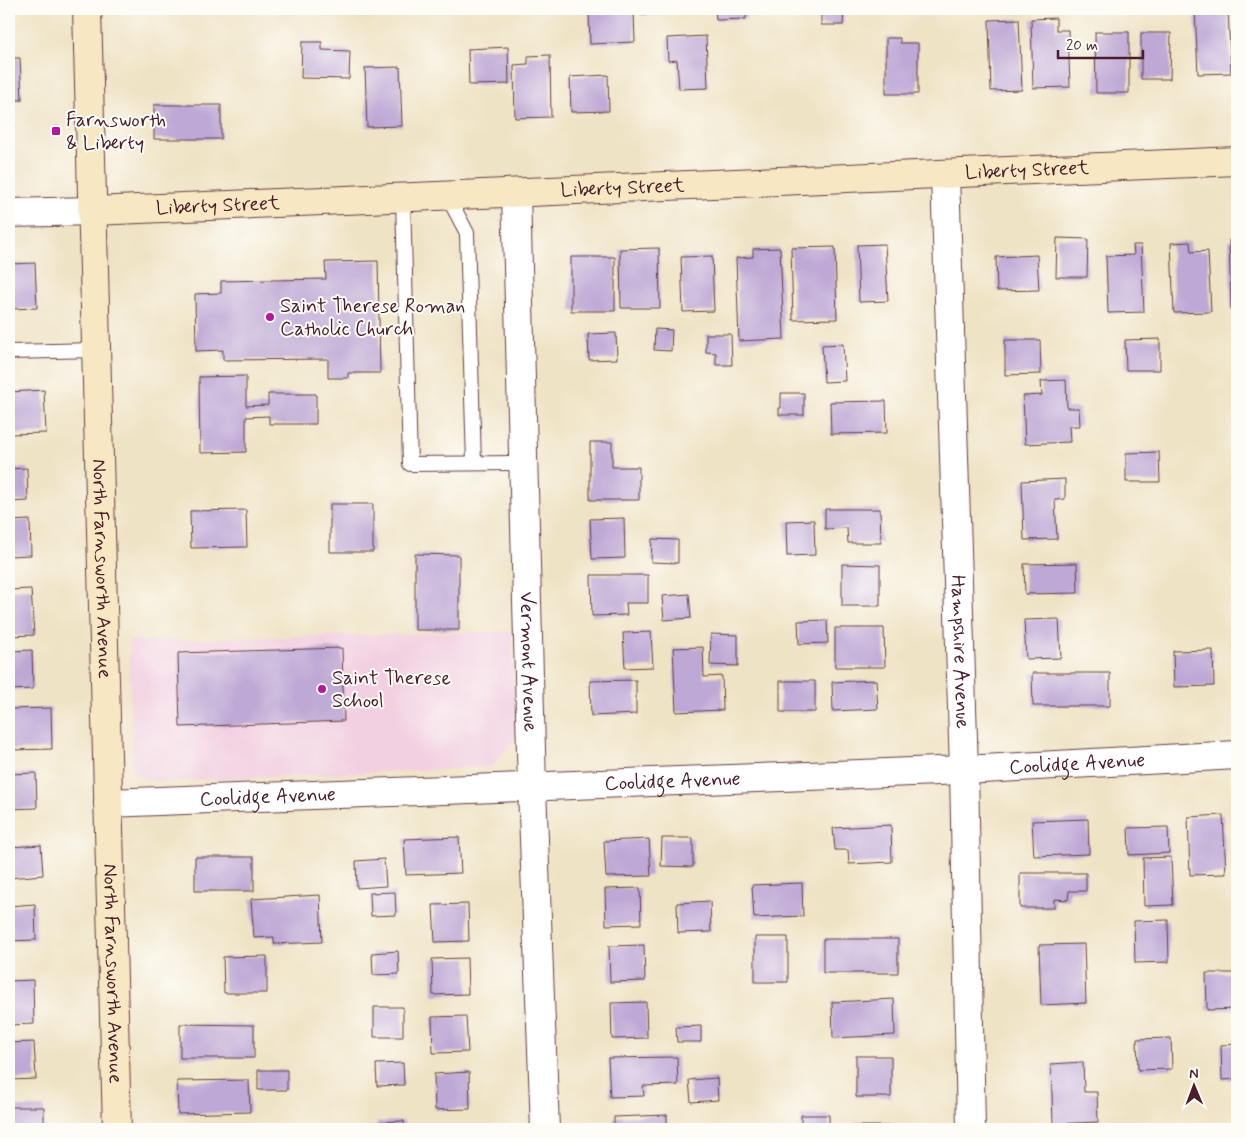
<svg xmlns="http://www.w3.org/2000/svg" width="1246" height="1138" font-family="Mynerve,sans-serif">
	<rect width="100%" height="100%" fill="#fdfcf7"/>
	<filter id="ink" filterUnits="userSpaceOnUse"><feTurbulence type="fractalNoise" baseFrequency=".02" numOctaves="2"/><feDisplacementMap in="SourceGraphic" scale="10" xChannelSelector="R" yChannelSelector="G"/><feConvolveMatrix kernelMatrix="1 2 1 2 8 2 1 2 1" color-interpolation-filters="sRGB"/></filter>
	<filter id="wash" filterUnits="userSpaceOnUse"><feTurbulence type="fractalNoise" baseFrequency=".0096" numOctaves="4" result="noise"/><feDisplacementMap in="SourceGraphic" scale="20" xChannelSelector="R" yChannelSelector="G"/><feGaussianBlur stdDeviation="1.12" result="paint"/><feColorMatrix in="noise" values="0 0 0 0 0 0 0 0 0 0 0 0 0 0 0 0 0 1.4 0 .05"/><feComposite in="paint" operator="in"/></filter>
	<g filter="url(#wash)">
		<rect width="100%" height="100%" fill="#efe3c5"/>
		<path fill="#f2cfe1" d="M511 631 517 737 491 767 154 782 143 778 132 772 129 641Z"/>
		<g id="blocks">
			<path fill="#bea8d5" d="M641 9H673L674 13 641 15Z
				M715 9H746V19L716 20Z
				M821 9H844L843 25H821Z
				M1195 9H1228L1231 73 1198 74Z
				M634 11 635 42 590 44 589 12Z
				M1056 18V30H1068L1070 87 1033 88 1031 19Z
				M1019 19 1022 90 991 91 989 20Z
				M1095 32H1129V93H1096Z
				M1141 33H1171L1170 79H1141Z
				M706 36 708 88 679 89 677 60 668 61 667 38Z
				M886 38H900V43H918V94H886Z
				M302 42H322V50L350 51 349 79 301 78Z
				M508 47 509 84 469 85 468 49Z
				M550 55 551 117 515 118 514 65 528 64V56Z
				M9 58H20L22 100H13L14 129H9Z
				M400 67 402 126 367 127 365 68Z
				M608 75 609 111 571 112 570 77Z
				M154 105H221V139H154Z
				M1057 238 1088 239 1087 277H1056Z
				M1229 240H1237V310H1231Z
				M1190 242 1191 252 1208 251 1211 312 1174 313 1171 243Z
				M885 244 888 301 859 302 857 245Z
				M1133 245H1141L1144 312 1108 313 1106 256 1134 255Z
				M835 247 837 319 793 320 791 248Z
				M659 248 660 308H621L620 249Z
				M780 248 784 339 739 341 736 258 753 257V249Z
				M1037 255 1039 290 997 291 996 257Z
				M712 256 714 311 683 312 681 257Z
				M571 257H615V311H571Z
				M378 261 380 373H348V378H328V359L223 360V350L196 351 195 294 221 293V281L326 279 325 262Z
				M35 263 37 308 9 309V264Z
				M655 329 672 330 671 351 654 350Z
				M616 333 617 359 589 360 588 334Z
				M706 334H731L732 365H716V353L706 352Z
				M1160 339V370H1126L1125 340Z
				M1005 340H1040L1041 374 1005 375Z
				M843 344 845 381 824 382 822 345Z
				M246 376V406L268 405V394H316V424H269V416L246 417V452L200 453 199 377Z
				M1066 380 1067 408H1079L1080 426H1069L1070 442 1025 444 1023 396 1042 395 1041 381Z
				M44 390 46 433 9 434V392Z
				M781 393H804V415H779V408H781Z
				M886 401 887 433 831 434 830 402Z
				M590 442H612V467H639V500H590Z
				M1159 452 1160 482H1126V453Z
				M27 468 28 501 9 502V469Z
				M1065 479V499L1055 500 1057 539 1024 540 1022 481Z
				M330 504H373V552H330Z
				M825 509H880L881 543H848L847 528 825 529Z
				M246 510 247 547 191 548 190 511Z
				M624 518 625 558 592 559 590 519Z
				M30 520 31 555 9 556V521Z
				M814 520 815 555 787 556 786 521Z
				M652 539 678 540V563L651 562Z
				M415 554 459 555V630H415Z
				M1077 563 1078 593 1025 594 1024 564Z
				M842 564 880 565V606H842Z
				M591 575H648V603H626L627 615 592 616Z
				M31 589 34 635 9 636V590Z
				M689 594 691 618 664 620 662 596Z
				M1059 619 1061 658 1026 659 1024 620Z
				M827 620 828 643 799 644 798 621Z
				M835 628H884L885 667H835Z
				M651 632 653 667 625 668 623 633Z
				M711 634 738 635V666L710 665Z
				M1234 643H1237V684H1236Z
				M703 647 704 677 722 676 723 710 676 712 673 648Z
				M342 648 344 721 180 727 178 653Z
				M32 650 33 689 9 690V651Z
				M1213 650 1214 686 1174 687 1173 651Z
				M1032 673H1110V706H1033Z
				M636 680V714L591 716 590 681Z
				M876 680 878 709 833 711 832 682Z
				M780 681H815V712H780Z
				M51 708 52 749 9 750V709Z
				M36 773 37 808 9 809V774Z
				M1223 815 1226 874 1190 875 1188 817Z
				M1088 819 1089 854 1034 856 1032 821Z
				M1234 823H1237V861H1236Z
				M891 825 892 862 849 864 848 850H835L833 828Z
				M1168 827 1169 853 1129 855 1128 828Z
				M459 837 461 873 406 875 404 839Z
				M662 838H693V867L661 866Z
				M649 839 651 876 606 877 604 841Z
				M41 845 43 875 9 878V847Z
				M195 857H254V891H195Z
				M1171 857 1173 905 1144 906 1143 858Z
				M384 859 386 886 357 888 356 861Z
				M1020 873H1086V891H1069L1068 900 1054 899V908H1020Z
				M802 883 803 916 754 918 752 885Z
				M640 888 641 924 606 925 605 889Z
				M395 892 396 915 371 916 370 893Z
				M320 895 322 942 274 944V937L254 938 251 899Z
				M710 901 711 932 678 933 677 903Z
				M35 904 36 940 9 941V906Z
				M468 904 469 941 435 942 433 905Z
				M1168 920 1169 962 1135 963 1134 921Z
				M755 937H788V982H755Z
				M823 939H898V973H823Z
				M1084 944 1086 1003 1041 1005 1039 945Z
				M644 945 645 981 610 982 609 946Z
				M398 951 399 974 373 975 372 953Z
				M267 956V993H224L223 957Z
				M467 958 468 994 433 995 432 959Z
				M1206 973H1237V1009L1207 1010Z
				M33 980 34 1024 9 1025V981Z
				M894 999 895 1035 833 1038 832 1002Z
				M646 1002 647 1038 612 1039 611 1003Z
				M374 1007H403V1037H374Z
				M466 1016 468 1052 433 1053 432 1017Z
				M180 1024 254 1025V1058H180Z
				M701 1026V1042H677L676 1027Z
				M1171 1038 1172 1069 1138 1070 1137 1039Z
				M34 1042 36 1079 9 1080V1043Z
				M1237 1044V1079L1222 1080 1221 1045Z
				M856 1056H891V1097H856Z
				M677 1057 678 1085 643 1086 644 1096 610 1097 608 1058Z
				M1083 1062 1084 1092H1097L1098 1122 1053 1124 1051 1064Z
				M403 1063 404 1085 377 1086 376 1064Z
				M258 1070H287V1090H258Z
				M469 1072 470 1109 435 1110 434 1074Z
				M717 1078 718 1100 691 1102 689 1080Z
				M249 1080 250 1112 178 1114 177 1081Z
				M9 1107H44V1129H9Z
				M667 1115V1129H614V1117Z
				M801 1115H829V1129H801Z
				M404 1121V1129H378L377 1122Z
				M847 1126H892V1129H847Z"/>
		</g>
	</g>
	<g filter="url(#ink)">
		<use href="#blocks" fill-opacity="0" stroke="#633c42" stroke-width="1"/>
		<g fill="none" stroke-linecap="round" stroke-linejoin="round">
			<defs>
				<path id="lane" d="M447 195 467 233 474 463
					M403 198 410 464 523 463
					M9 352 97 350"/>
				<g id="street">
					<path id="s1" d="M945 174 964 770 971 1129"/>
					<path id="s2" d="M516 193 532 787 545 1129"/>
					<path d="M9 213 93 211"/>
					<path id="s3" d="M108 803 964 770 1237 755"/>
				</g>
				<g id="secondary">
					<path id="s4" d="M87 9 117 1129"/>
					<path id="s5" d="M93 211 1237 161"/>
				</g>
			</defs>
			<use href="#lane" stroke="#633c42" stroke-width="16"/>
			<use href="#street" stroke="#633c42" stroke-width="30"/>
			<use href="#secondary" stroke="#633c42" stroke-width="30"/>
			<use href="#lane" stroke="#fff" stroke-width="14"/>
			<use href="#street" stroke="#fff" stroke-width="28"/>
			<use href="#secondary" stroke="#f7e8c3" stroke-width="28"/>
		</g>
	</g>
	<g fill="#b5179e" stroke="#fdfcf7" stroke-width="2">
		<rect x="51" y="126" width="10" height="10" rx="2.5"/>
		<circle cx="270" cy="317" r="5"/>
		<circle cx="322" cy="689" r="5"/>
	</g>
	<g text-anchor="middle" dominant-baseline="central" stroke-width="4" stroke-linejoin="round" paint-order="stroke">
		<g font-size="20" fill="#4a1f2b" stroke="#fdfcf7" text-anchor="start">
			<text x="66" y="120">Farnsworth<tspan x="66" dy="23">&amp; Liberty</tspan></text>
			<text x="280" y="306">Saint Therese Roman<tspan x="280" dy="23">Catholic Church</tspan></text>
			<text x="332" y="678">Saint Therese<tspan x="332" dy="23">School</tspan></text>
		</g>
		<g font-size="20" fill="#4a1f2b" stroke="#fdfcf7">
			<text stroke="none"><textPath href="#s5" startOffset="935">Liberty Street</textPath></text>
			<text stroke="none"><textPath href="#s5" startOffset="530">Liberty Street</textPath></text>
			<text stroke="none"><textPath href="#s5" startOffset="125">Liberty Street</textPath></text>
			<text stroke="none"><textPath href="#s4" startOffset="560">North Farnsworth Avenue</textPath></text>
			<text stroke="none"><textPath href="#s1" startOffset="478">Hampshire Avenue</textPath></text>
			<text stroke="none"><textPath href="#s2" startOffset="469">Vermont Avenue</textPath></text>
			<text stroke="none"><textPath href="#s3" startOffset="970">Coolidge Avenue</textPath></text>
			<text stroke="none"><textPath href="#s3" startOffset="565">Coolidge Avenue</textPath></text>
			<text stroke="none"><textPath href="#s3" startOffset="160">Coolidge Avenue</textPath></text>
			<text stroke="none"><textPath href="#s4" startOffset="965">North Farnsworth Avenue</textPath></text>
		</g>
	</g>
	<rect width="1246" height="1138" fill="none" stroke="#fdfcf7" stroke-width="30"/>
	<g transform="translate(1194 1086) rotate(359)" stroke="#fdfcf7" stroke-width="4" paint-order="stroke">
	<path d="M0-4L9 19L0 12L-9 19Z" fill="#4a1f2b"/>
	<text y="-8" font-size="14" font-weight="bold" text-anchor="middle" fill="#4a1f2b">N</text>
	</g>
	<path d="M1058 50v8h85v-8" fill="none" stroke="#4a1f2b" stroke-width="2.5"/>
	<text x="1066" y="50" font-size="15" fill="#4a1f2b" stroke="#fdfcf7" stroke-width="4" paint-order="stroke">20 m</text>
</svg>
